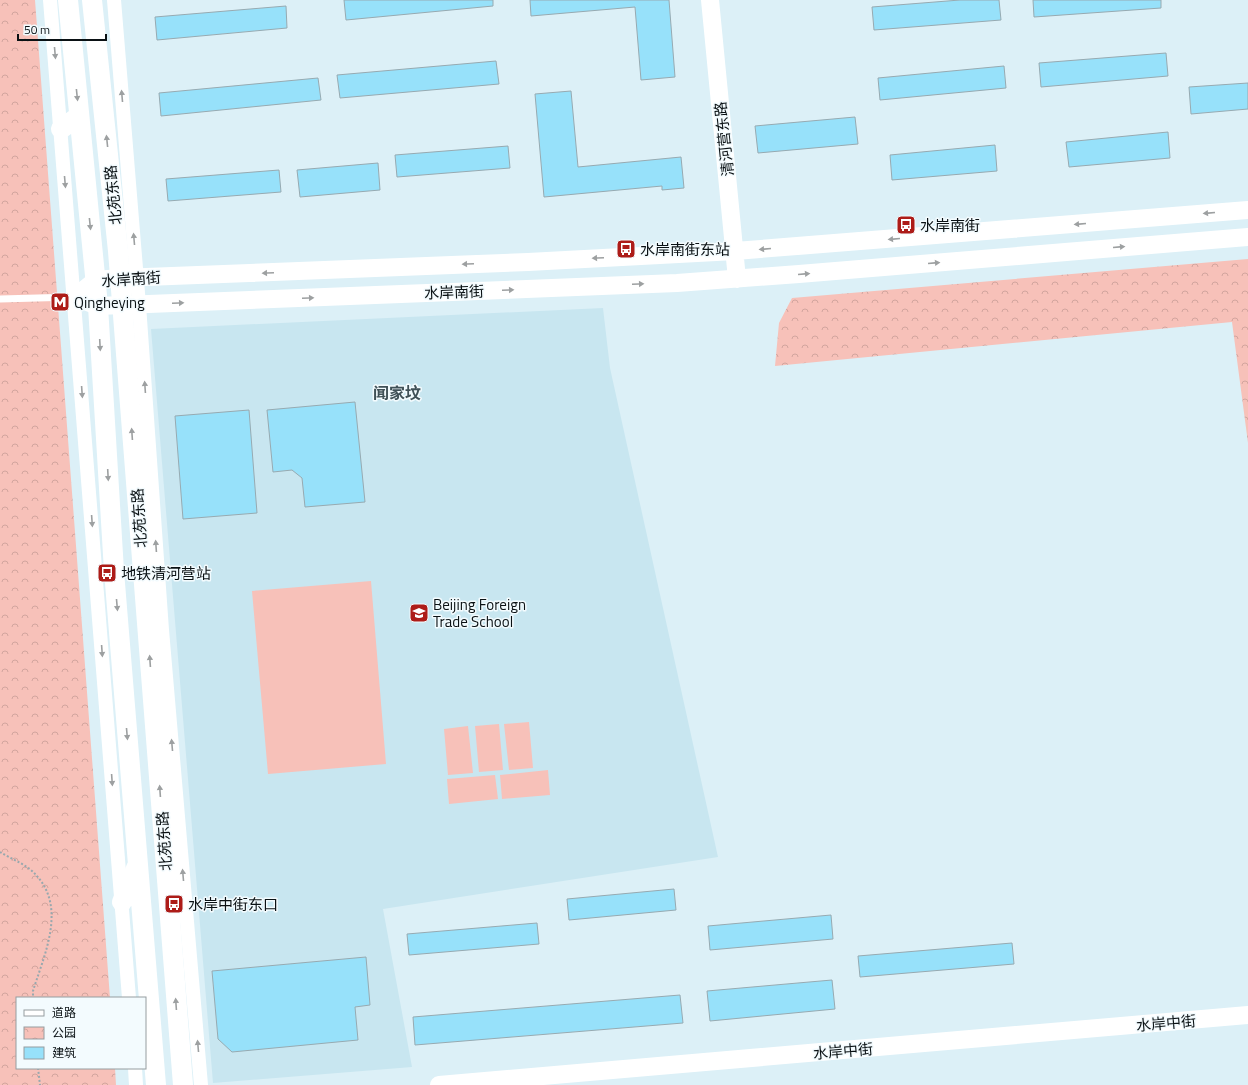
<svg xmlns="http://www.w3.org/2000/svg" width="1248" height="1085" font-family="'Titillium Web','Noto Sans SC',sans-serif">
	<defs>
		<pattern id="park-crowns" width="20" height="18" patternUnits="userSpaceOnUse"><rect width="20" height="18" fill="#f7c1b9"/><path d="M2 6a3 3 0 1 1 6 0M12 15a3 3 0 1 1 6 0" fill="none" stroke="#d2a59e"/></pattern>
	</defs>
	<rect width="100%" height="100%" fill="#dcf0f7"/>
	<path fill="#c8e6f0" d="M603 308 610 368 718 857 383 909 412 1067 213 1083 151 329Z"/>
	<path fill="#f7c1b9" d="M371 581 386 764 268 774 252 591Z
		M529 722 533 768 509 770 504 724Z
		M499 724 503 770 479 772 475 726Z
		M468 726 473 773 448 775 444 729Z
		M548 770 550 795 502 799 500 775Z
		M495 775 498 799 449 804 447 779Z"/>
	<path fill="url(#park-crowns)" d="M0 0H35L110 998H17V1068H115L116 1085H0Z
		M1248 259V443L1232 322 775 366 779 323 792 298Z"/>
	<path fill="#97e1fa" stroke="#97aab1" d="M344 0H493V6L346 20Z
		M530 0H669L675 77 641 80 635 7 531 16Z
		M960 0H999L1001 20 874 30 872 7Z
		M1033 0H1161V8L1034 17Z
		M286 6 287 28 157 40 155 17Z
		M1166 53 1168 76 1041 87 1039 63Z
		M496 61 499 84 340 98 337 75Z
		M1004 66 1006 88 880 100 878 78Z
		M318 78 321 100 161 116 159 93Z
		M1248 83V109L1191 114 1189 87Z
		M571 91 578 167 681 157 684 188 662 190V186L544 197 535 94Z
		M855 117 858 144 758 153 755 126Z
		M1168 132 1170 158 1069 167 1066 142Z
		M995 145 997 171 892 180 890 155Z
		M508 146 510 168 397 177 395 155Z
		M378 163 380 190 300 197 297 170Z
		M279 170 281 192 168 201 166 179Z
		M355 402 365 502 305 507 302 478 292 470 273 472 267 410Z
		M249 410 257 513 183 519 175 416Z
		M674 889 676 910 569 920 567 899Z
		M831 915 833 939 710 950 708 926Z
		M537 923 539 944 409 955 407 934Z
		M1012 943 1014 964 860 977 858 956Z
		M366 957 370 1005 355 1007 358 1040 232 1052 218 1039 212 971Z
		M832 980 835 1009 710 1021 707 991Z
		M680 995 683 1023 415 1045 413 1017Z"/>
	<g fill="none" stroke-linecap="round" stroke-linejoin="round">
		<path stroke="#98a8ae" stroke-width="2" stroke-dasharray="2 2" stroke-linecap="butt" d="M0 852C11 859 28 865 36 875 67 908 44 955 33 991V998
			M38 1068 40 1085"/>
		<path stroke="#fff" stroke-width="7" d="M0 299 75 297"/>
		<path stroke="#fff" stroke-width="14" d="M50 0 129 998
			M114 0 139 305 162 630 201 1085
			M135 1068 136 1085"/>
		<path stroke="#fff" stroke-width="18" d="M710 0 737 279
			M1248 210 735 251 528 262 120 278 96 280 75 297 98 306 677 283 799 274 1248 237
			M439 1085 1248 1015"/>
		<path stroke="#fff" stroke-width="20" d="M68 0 98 306 114 571 156 1085
			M92 0 118 251 183 1085
			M61 129 79 116
			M122 902 137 866"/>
	</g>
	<defs><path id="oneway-solid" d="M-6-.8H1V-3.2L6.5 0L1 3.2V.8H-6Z"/></defs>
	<g fill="#9da0a1">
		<use href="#oneway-solid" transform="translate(55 53) rotate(85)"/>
		<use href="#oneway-solid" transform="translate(77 95) rotate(84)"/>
		<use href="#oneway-solid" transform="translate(122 96) rotate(-95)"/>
		<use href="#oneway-solid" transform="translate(107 141) rotate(-96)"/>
		<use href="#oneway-solid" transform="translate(65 182) rotate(85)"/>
		<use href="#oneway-solid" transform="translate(1209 213) rotate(175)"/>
		<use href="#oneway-solid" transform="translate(90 224) rotate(84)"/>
		<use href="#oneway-solid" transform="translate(1080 224) rotate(175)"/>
		<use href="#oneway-solid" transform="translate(134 239) rotate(-95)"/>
		<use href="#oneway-solid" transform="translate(894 239) rotate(175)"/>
		<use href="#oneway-solid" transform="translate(1119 247) rotate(-5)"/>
		<use href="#oneway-solid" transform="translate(765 249) rotate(175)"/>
		<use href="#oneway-solid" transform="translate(598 258) rotate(177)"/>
		<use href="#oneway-solid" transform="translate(934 263) rotate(-5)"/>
		<use href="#oneway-solid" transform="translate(468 264) rotate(178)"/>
		<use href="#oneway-solid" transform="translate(268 273) rotate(178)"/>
		<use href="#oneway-solid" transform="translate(804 274) rotate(-5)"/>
		<use href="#oneway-solid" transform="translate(638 284) rotate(-2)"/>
		<use href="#oneway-solid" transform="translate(508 290) rotate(-2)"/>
		<use href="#oneway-solid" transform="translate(308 298) rotate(-2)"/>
		<use href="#oneway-solid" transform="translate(178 303) rotate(-2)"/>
		<use href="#oneway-solid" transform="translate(100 345) rotate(87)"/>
		<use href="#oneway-solid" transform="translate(145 387) rotate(-94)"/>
		<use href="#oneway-solid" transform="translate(82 392) rotate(86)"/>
		<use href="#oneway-solid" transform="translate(132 434) rotate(-94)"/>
		<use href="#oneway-solid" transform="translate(108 475) rotate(87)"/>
		<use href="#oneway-solid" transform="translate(92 521) rotate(86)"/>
		<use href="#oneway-solid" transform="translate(156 546) rotate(-94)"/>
		<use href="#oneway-solid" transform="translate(117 605) rotate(85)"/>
		<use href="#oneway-solid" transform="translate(102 651) rotate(86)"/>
		<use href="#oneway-solid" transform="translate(150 661) rotate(-94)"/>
		<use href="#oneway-solid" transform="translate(127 734) rotate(85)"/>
		<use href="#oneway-solid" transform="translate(172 745) rotate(-95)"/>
		<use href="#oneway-solid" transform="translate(112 780) rotate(86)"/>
		<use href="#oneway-solid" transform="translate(160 791) rotate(-94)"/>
		<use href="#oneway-solid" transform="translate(183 875) rotate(-95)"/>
		<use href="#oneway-solid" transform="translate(176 1004) rotate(-94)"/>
		<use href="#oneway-solid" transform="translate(198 1046) rotate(-95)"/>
	</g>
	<defs>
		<symbol id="bus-square" viewBox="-11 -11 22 22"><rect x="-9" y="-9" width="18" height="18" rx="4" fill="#ad1c18" stroke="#f3fbfe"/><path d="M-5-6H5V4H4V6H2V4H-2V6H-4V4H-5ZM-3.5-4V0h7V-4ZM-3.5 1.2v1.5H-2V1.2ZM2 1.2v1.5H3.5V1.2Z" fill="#fff"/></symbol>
		<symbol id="metro-square" viewBox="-11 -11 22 22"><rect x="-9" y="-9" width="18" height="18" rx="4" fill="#ad1c18" stroke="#f3fbfe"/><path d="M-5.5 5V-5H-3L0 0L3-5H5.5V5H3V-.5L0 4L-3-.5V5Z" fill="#fff"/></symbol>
		<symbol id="university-square" viewBox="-11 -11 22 22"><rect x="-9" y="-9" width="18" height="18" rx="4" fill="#ad1c18" stroke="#f3fbfe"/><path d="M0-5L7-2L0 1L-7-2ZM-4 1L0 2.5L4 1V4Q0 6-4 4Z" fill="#fff"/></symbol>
	</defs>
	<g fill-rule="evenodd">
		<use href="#bus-square" x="895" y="214" width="22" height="22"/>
		<use href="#bus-square" x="615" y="238" width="22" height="22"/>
		<use href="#metro-square" x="49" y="291" width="22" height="22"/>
		<use href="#bus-square" x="96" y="562" width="22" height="22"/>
		<use href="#university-square" x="408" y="602" width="22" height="22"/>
		<use href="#bus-square" x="163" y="893" width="22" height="22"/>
	</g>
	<g text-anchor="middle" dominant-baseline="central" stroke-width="3" stroke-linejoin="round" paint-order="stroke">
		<g font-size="15" fill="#0a1114" stroke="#f3fbfe">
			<text transform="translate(724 139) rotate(-96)">清河营东路</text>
			<text transform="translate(113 195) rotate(-96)">北苑东路</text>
			<text transform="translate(131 279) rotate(-4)">水岸南街</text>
			<text transform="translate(454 292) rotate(-2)">水岸南街</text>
			<text transform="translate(139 518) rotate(-94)">北苑东路</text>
			<text transform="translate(164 841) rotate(-94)">北苑东路</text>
			<text transform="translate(1166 1023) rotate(-5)">水岸中街</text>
			<text transform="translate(843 1051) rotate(-5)">水岸中街</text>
		</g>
		<g font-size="15" fill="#0a1114" stroke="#f3fbfe" text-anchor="start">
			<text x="920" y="225">水岸南街</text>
			<text x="640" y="249">水岸南街东站</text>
			<text x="74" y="302">Qingheying</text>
			<text x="121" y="573">地铁清河营站</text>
			<text x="433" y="604">Beijing Foreign<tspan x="433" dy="17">Trade School</tspan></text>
			<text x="188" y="904">水岸中街东口</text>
		</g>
		<g font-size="16" font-weight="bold" fill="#405157" stroke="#f3fbfe">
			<text x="397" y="393">闻家坟</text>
		</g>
	</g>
	<rect x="16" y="997" width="130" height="72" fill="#f3fbfe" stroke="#969da0"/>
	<rect x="24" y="1010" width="20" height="6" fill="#ffffff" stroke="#969da0"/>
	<text x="52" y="1017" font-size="12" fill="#0a1114">道路</text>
	<rect x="24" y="1027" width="20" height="12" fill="url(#park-crowns)" stroke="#969da0"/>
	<text x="52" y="1037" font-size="12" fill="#0a1114">公园</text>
	<rect x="24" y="1047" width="20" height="12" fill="#97e1fa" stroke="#969da0"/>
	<text x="52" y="1057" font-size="12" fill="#0a1114">建筑</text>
	<path d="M18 34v6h88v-6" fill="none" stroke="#0a1114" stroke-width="2"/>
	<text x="24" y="34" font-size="12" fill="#0a1114" stroke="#f3fbfe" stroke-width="3" paint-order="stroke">50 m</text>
</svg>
